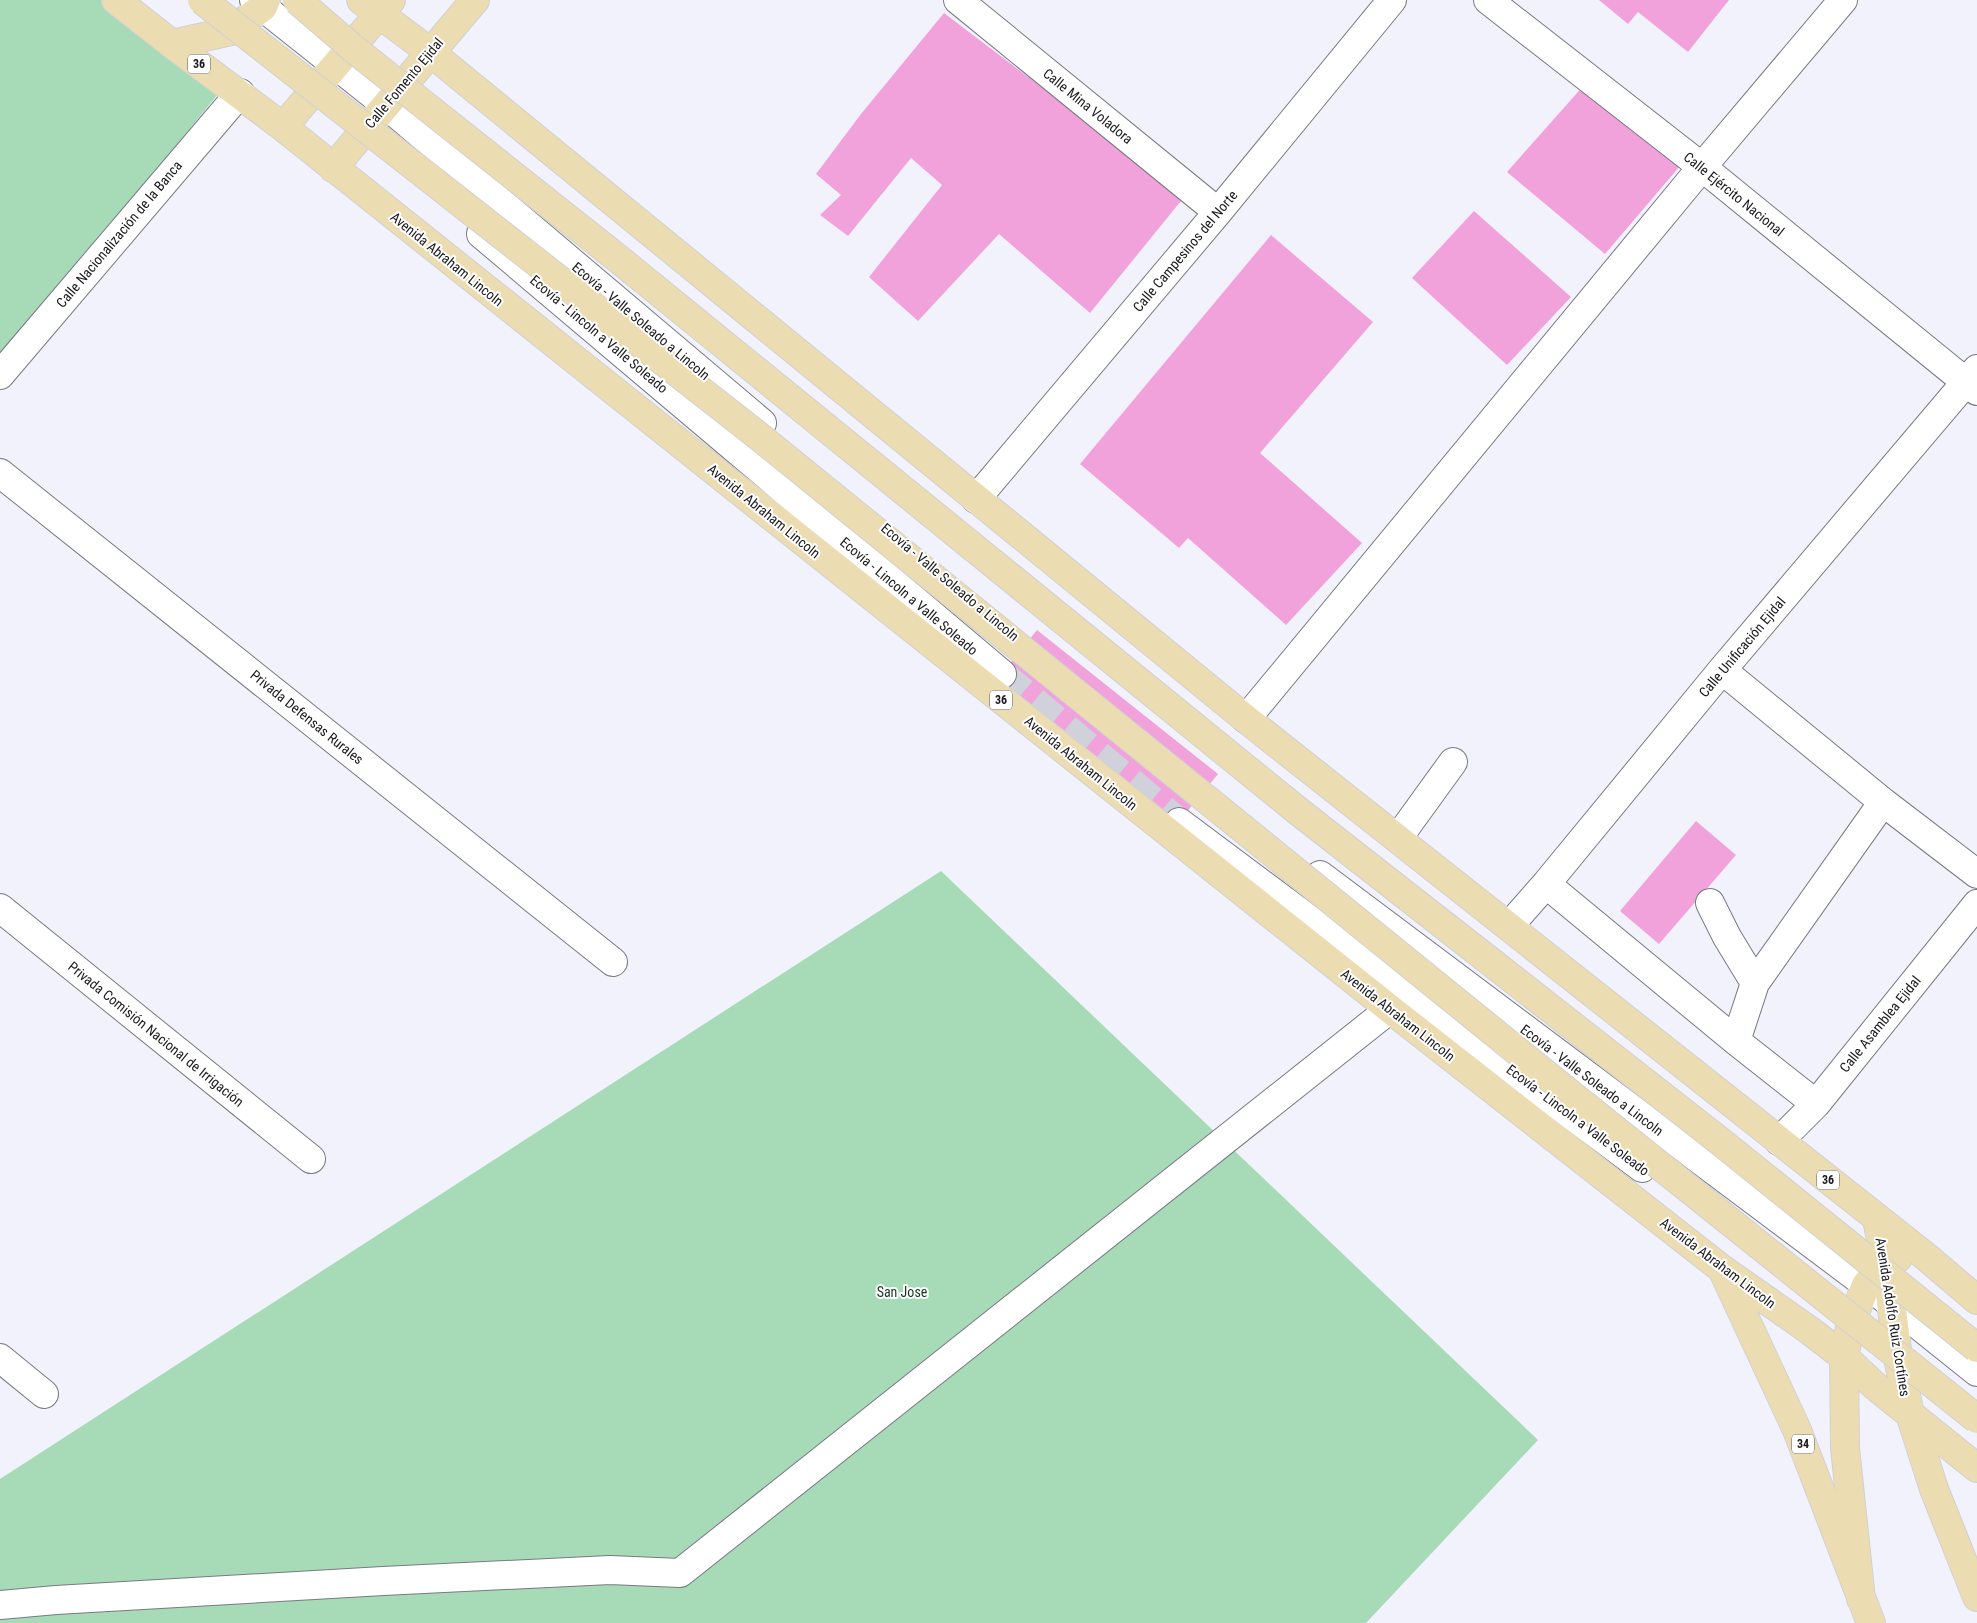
<svg xmlns="http://www.w3.org/2000/svg" width="1977" height="1623" font-family="'Roboto Condensed',sans-serif">
	<rect width="100%" height="100%" fill="#f2f2fc"/>
	<path fill="#a7dab7" d="M0 0H104L222 89 0 363Z
		M941 871 1538 1440 1366 1623H0V1479Z"/>
	<path fill="#f1a2db" d="M1599 0H1729L1688 52 1638 12 1628 24Z
		M944 13 1185 196 1090 313 999 234 918 321 869 277 942 185 911 158 848 236 820 215 841 195 816 174 861 114Z
		M1585 84 1680 166 1605 254 1507 172Z
		M1474 211 1571 297 1507 365 1412 278Z
		M1271 235 1373 322 1260 453 1362 543 1286 625 1188 538 1179 548 1080 464Z
		M1037 630 1218 774 1171 831 991 687Z
		M1696 821 1736 855 1659 944 1620 911Z"/>
	<g fill="none" stroke-linecap="round" stroke-linejoin="round">
		<path stroke="#d1d1db" stroke-width="28" stroke-dasharray="28 14" stroke-linecap="butt" d="M1002 674 1179 822"/>
		<defs>
			<path id="minor" d="M254 0 386 105 762 423
				M958 0 1218 212
				M1488 0 1702 167 1977 391
				M481 234 1002 674
				M0 375 240 93
				M0 473 613 962
				M976 499 1218 212 1392 0
				M1722 670 1883 802 1977 874
				M1246 719 1702 167 1843 0
				M1179 822 1642 1168
				M1398 838 1453 762
				M1320 875 1892 1304 1977 1372
				M1546 884 1736 1041 1816 1104
				M1710 903 1727 937 1755 983
				M0 908 311 1159
				M1509 926 1546 884 1722 670 1977 369
				M1736 1041 1755 983 1883 802
				M1779 1141 1816 1104 1977 904
				M0 1358 44 1394
				M0 1605 56 1600 383 1581 610 1570 680 1573 1390 1009"/>
			<path id="major" d="M116 0 172 44 283 127 1390 1009 1722 1269 1809 1330 1844 1357 1875 1386 1977 1468
				M361 0 430 52 1246 719 1924 1255 1977 1300
				M172 44 231 31 263 7 266 0
				M283 127 391 0
				M333 168 475 0
				M1877 1220 1886 1262 1898 1358 1910 1414 1934 1489 1977 1597
				M1723 1271 1797 1430 1871 1623
				M1861 1599 1845 1448 1844 1357 1851 1323 1866 1285 1886 1262 1898 1258"/>
		</defs>
		<use href="#minor" stroke="#797a82" stroke-width="30"/>
		<use href="#major" stroke="#d1d1d2" stroke-width="30"/>
		<use href="#minor" stroke="#fff" stroke-width="28"/>
		<use href="#major" stroke="#ebdcb2" stroke-width="28"/>
		<defs>
			<path id="major-bridge" d="M202 0 761 438 1559 1085 1977 1419
				M297 0 355 50 616 257 1298 811 1721 1142 1977 1348"/>
		</defs>
		<use href="#major-bridge" stroke="#d1d1d2" stroke-width="30" stroke-linecap="butt"/>
		<use href="#major-bridge" stroke="#ebdcb2" stroke-width="28"/>
	</g>
	<g text-anchor="middle" dominant-baseline="central" stroke-width="4" stroke-linejoin="round" paint-order="stroke">
		<g fill="#fff" stroke="#5e5e61" stroke-width="1">
			<rect x="188" y="54.5" width="22" height="19" rx="4"/>
			<rect x="990" y="690.5" width="22" height="19" rx="4"/>
			<rect x="1817" y="1170.5" width="22" height="19" rx="4"/>
			<rect x="1792" y="1434.5" width="22" height="19" rx="4"/>
		</g>
		<g font-size="12" font-weight="bold" fill="#19191d">
			<text x="199" y="64">36</text>
			<text x="1001" y="700">36</text>
			<text x="1828" y="1180">36</text>
			<text x="1803" y="1444">34</text>
		</g>
		<g font-size="14" fill="#19191d" stroke="#fff">
			<text transform="translate(404 83) rotate(-50)">Calle Fomento Ejidal</text>
			<text transform="translate(1088 106) rotate(39)">Calle Mina Voladora</text>
			<text transform="translate(1734 194) rotate(39)">Calle Ejército Nacional</text>
			<text transform="translate(119 234) rotate(-50)">Calle Nacionalización de la Banca</text>
			<text transform="translate(1185 251) rotate(-50)">Calle Campesinos del Norte</text>
			<text transform="translate(447 259) rotate(39)">Avenida Abraham Lincoln</text>
			<text transform="translate(641 321) rotate(40)">Ecovía - Valle Soleado a Lincoln</text>
			<text transform="translate(599 334) rotate(40)">Ecovía - Lincoln a Valle Soleado</text>
			<text transform="translate(764 511) rotate(39)">Avenida Abraham Lincoln</text>
			<text transform="translate(950 582) rotate(40)">Ecovía - Valle Soleado a Lincoln</text>
			<text transform="translate(909 596) rotate(40)">Ecovía - Lincoln a Valle Soleado</text>
			<text transform="translate(1742 647) rotate(-50)">Calle Unificación Ejidal</text>
			<text transform="translate(307 717) rotate(39)">Privada Defensas Rurales</text>
			<text transform="translate(1081 763) rotate(39)">Avenida Abraham Lincoln</text>
			<text transform="translate(1398 1015) rotate(38)">Avenida Abraham Lincoln</text>
			<text transform="translate(1880 1024) rotate(-51)">Calle Asamblea Ejidal</text>
			<text transform="translate(156 1034) rotate(39)">Privada Comisión Nacional de Irrigación</text>
			<text transform="translate(1592 1080) rotate(37)">Ecovía - Valle Soleado a Lincoln</text>
			<text transform="translate(1578 1120) rotate(37)">Ecovía - Lincoln a Valle Soleado</text>
			<text transform="translate(1718 1263) rotate(37)">Avenida Abraham Lincoln</text>
			<text transform="translate(1893 1317) rotate(81)">Avenida Adolfo Ruiz Cortínes</text>
		</g>
		<g font-size="14" fill="#133822" stroke="#fff">
			<text x="902" y="1292">San Jose</text>
		</g>
	</g>
</svg>
